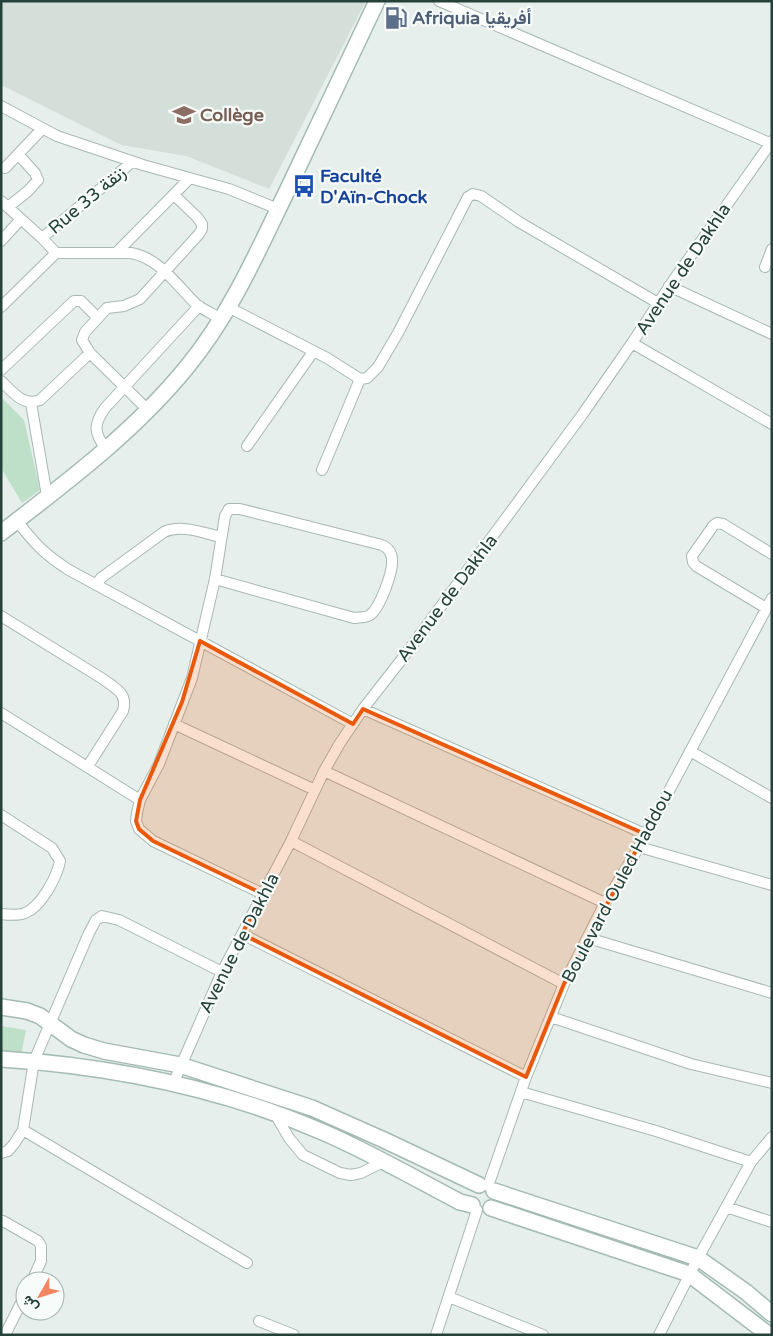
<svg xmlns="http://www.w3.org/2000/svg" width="773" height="1336" font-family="'Varela Round',Vazirmatn,sans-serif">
	<rect width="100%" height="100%" fill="#e6efeb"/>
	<path fill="#d4dfda" d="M1 1H366L269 189 186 156 121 145 1 85Z"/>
	<path fill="#bfe0c8" d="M1 397 24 420 40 490 22 503 1 468Z
		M1 1026 26 1030 21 1055 1 1053Z"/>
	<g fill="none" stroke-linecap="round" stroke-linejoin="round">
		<defs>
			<path id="minor" d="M439 1 772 144
				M1 106 57 136 143 165 229 189 278 209
				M5 168 42 129
				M1 201 42 238 56 253H131C160 258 177 286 197 305 204 310 213 314 221 319
				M8 207 28 191 38 180 35 173 18 154
				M42 238 132 162
				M1 241 21 219
				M116 253 190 178
				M765 267 772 249
				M669 286 772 334
				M1 307 56 253
				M228 307 327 358 360 379 367 378 378 367 398 333 468 197 473 194 481 196 519 222 658 303
				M632 343 772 424
				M1 370 74 301H81L98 318
				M1 381C13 392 23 407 40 400L90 353
				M31 403 47 496
				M149 411 90 353 82 340 85 332 107 308 124 306 140 299 199 234 202 229V224L197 217 174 195
				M247 446 313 352
				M106 449C94 433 93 425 105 408L199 306
				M322 470 360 379
				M17 521C35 544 44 554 69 570L353 724
				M215 579 354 618C359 617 366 618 370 615 380 608 393 572 392 560 392 553 388 548 382 545L240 509H229L225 516 215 579 192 678 159 764 140 800 137 813 136 821 139 829 153 841 263 894
				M96 585 101 578 164 532C181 524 203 533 221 537
				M766 608 696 566 693 562 692 556 713 526 717 523 723 524 772 554
				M1 616 103 679C116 689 128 693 123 711L88 766
				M363 709 645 834
				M1 713 140 800
				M174 724 315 790
				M690 751 772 798
				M324 771 605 903
				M1 815 52 848 60 861C57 877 41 907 25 913 18 916 9 915 1 914
				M291 841 564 984
				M639 847 772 885
				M242 934 526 1077
				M588 938 772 993
				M551 1017 691 1064 772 1083
				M173 1084 222 972 291 841 324 771 340 743 363 709 402 659 582 415 632 343 673 281 772 141
				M521 1092 656 1131 751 1162
				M275 1114 289 1138 303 1155 340 1173 351 1175 361 1173 383 1162
				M23 1130 247 1263
				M1 1153 8 1151 14 1144 23 1130 34 1061 89 933 96 920 102 916 119 920 222 972
				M488 1186 526 1077 564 984 605 903 639 847 772 598
				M726 1207 772 1222
				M3 1221 38 1241 41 1246V1261L32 1281
				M449 1297 543 1335
				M259 1321 294 1335
				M5 1335 25 1295
				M436 1335 477 1210
				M659 1335 698 1258 751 1162 772 1137"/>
			<path id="secondary" d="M1 533C67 482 134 432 187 367 230 315 257 253 286 193 316 129 347 65 377 1
				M1 1007 27 1011 40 1016 71 1039 84 1045 104 1051 180 1065 312 1108 384 1140 479 1185
				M1 1059C111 1066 224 1089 325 1133 371 1153 416 1179 460 1202L472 1205
				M494 1191 698 1258 746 1292 772 1314
				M491 1208 689 1274 769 1335"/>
		</defs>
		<use href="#minor" stroke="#a8b8b2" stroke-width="12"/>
		<use href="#secondary" stroke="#a4bbb3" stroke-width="18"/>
		<use href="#minor" stroke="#fff" stroke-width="10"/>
		<use href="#secondary" stroke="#fff" stroke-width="15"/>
	</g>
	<path fill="#e8590c" fill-opacity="0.2" stroke="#e8590c" stroke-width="4" stroke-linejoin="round" d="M200 641 353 724 363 709 645 834 564 984 526 1077 242 934 263 894 153 841 139 829 136 821 140 800 182 702Z"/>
	<defs>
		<symbol id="fuel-bare" viewBox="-9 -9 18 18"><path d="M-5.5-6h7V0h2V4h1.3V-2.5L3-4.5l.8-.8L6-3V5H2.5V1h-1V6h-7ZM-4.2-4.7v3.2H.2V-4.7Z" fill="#5c6f8a" stroke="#f7fbf9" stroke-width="2.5" paint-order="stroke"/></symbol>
		<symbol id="school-bare" viewBox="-9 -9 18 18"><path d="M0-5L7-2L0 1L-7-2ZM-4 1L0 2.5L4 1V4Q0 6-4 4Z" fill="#8d6e63" stroke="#f7fbf9" stroke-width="2.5" paint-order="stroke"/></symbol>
		<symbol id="bus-bare" viewBox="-9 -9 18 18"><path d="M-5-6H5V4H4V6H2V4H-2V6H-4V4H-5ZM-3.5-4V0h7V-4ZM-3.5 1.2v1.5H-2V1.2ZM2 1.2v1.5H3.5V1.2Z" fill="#1a4fb4" stroke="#f7fbf9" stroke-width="2.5" paint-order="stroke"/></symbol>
	</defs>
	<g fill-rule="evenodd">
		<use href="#fuel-bare" x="380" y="2" width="32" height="32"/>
		<use href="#school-bare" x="168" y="99" width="32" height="32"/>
		<use href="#bus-bare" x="288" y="170" width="32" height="32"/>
	</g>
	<g text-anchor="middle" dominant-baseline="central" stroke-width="4.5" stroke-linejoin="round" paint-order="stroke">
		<g font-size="18" font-weight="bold" fill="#4e5e75" stroke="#f7fbf9" text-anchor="start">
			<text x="412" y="18">Afriquia أفريقيا</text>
		</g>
		<g font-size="18" font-weight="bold" fill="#785e54" stroke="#f7fbf9" text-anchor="start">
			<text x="200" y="115">Collège</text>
		</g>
		<g font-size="18" font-weight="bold" fill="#164399" stroke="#f7fbf9" text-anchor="start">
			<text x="320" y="176">Faculté<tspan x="320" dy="21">D'Aïn-Chock</tspan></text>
		</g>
		<g font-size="18" fill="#24423a" stroke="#f7fbf9">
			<text transform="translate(87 200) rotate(-40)">Rue 33 زنقة</text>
			<text transform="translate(683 269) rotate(-56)">Avenue de Dakhla</text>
			<text transform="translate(447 598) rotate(-53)">Avenue de Dakhla</text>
			<text transform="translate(617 886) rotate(-62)">Boulevard Ouled Haddou</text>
			<text transform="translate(239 943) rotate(-63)">Avenue de Dakhla</text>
		</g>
	</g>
	<rect width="773" height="1336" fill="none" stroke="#24423a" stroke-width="5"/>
	<g transform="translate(40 1296) rotate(231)"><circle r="24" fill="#f7fbf9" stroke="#a3b1ad"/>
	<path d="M0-4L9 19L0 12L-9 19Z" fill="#f4845f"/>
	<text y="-8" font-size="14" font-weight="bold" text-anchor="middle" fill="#24423a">ش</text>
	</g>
</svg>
